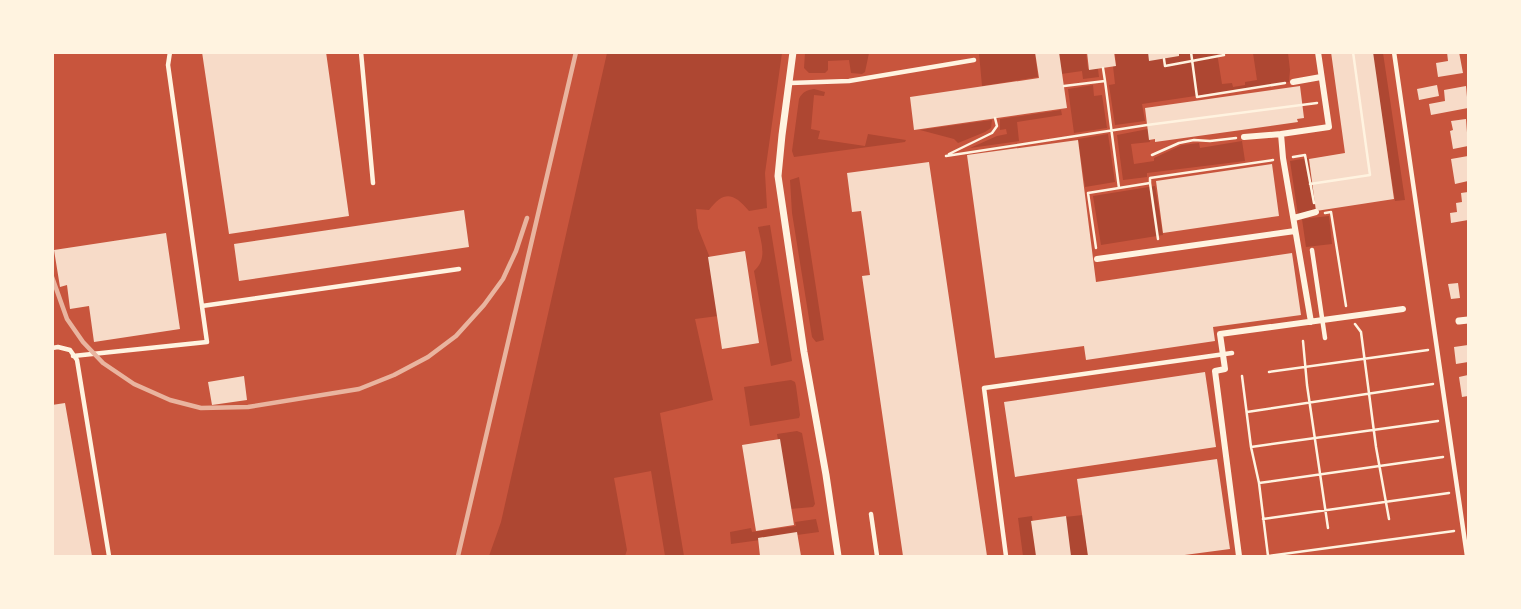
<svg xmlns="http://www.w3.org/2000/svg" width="1521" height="609" font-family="'PT Sans Narrow',sans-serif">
	<rect width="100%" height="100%" fill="#c8553d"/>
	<path fill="#ae4732" d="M607 53H782L765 173 767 208 749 211C734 193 724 190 709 210L696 209 698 228 710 258 718 316 695 319 713 400 660 413 684 556H665L651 471 614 478 627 550 625 556H489L501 522Z
		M805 53V52L869 53 865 72 862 74 851 73 849 60 828 61V70L825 73H809L804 68Z
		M979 53H1035L1038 77 982 86Z
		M1058 53H1086L1088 69H1098L1099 77 1083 79 1082 71 1061 74Z
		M1115 53H1217L1222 84 1232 83 1233 87 1245 85V82L1257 80 1253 53H1288L1290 70 1289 82 1142 104 1145 121 1115 125 1109 85 1115 84 1113 66H1116Z
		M1372 53H1383L1405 200 1395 201Z
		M1093 85 1094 96 1102 95 1107 128 1074 133 1068 89Z
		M814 89 825 92 824 96 814 95 811 129 820 131 818 139 865 146 868 134 906 140 905 142 794 157 792 151 799 99C802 92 807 90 814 89Z
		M1061 110 1062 115 1017 122 1019 141 970 148 997 136 1007 134 1006 129 1000 130V119Z
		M992 120 991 128 985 132 958 143 954 139 920 130Z
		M1148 129 1150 142 1131 144 1134 164 1154 161V158L1182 145 1199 143 1200 148 1242 141 1245 161 1147 173V177L1123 180 1117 135Z
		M1108 134 1115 182 1085 187 1078 139Z
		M1308 158 1316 212 1298 215 1290 161Z
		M799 177 824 340 816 342 812 337 792 213 790 180Z
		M1155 186 1163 235 1101 245 1093 196Z
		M1329 216 1332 244 1306 247 1302 219Z
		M770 225 792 361 771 366 754 271C768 259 761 242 758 227Z
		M791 380 795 382 796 386 800 415 799 418 750 426 744 387Z
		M797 431 802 433 815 504 813 507 790 509 777 434Z
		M1083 515 1088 556H1070L1065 517Z
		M1032 516 1037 556H1023L1018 518Z
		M816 519 819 532 731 544 730 532 751 528 752 532 796 526 795 522Z"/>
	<path fill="#f7dbc8" d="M202 52H326L349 216 229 234Z
		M1035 52H1059L1067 108 914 130 910 97 1039 78Z
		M1087 52H1114L1116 66 1089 70Z
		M1148 52H1179V56L1149 61Z
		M1331 52H1373L1394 199 1316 211 1309 159 1345 153Z
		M1447 52H1459L1463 73 1438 77 1436 63 1448 61Z
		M1437 85 1439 96 1419 100 1417 89Z
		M1300 86 1304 118 1297 119 1298 122 1155 142V139L1149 140 1145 108Z
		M1466 86 1468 108 1431 115 1429 104 1445 101 1444 90Z
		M1466 119 1468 146 1453 149 1450 131 1453 130 1451 121Z
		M1078 140 1096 282 1292 253 1301 315 1213 327 1215 341 1086 360 1084 346 995 358 967 155Z
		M1468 156V181L1455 184 1451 159Z
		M929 162 987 556H903L862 276 870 275 861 211 852 212 847 173Z
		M1272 164 1279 216 1163 233 1156 181Z
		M1468 192V220L1451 223 1450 213 1457 212 1456 203 1462 202 1461 193Z
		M464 210 469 247 239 281 234 244Z
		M166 233 180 329 94 342 89 306 70 309 67 285 60 287 54 250Z
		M745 251 759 343 722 349 708 257Z
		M1458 283 1460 298 1451 299 1448 284Z
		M1468 345V362L1456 364 1454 347Z
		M1205 372 1216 447 1015 477 1004 402Z
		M1468 375V396L1462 397 1459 377Z
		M244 376 247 400 212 405 208 382Z
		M65 403 92 556H52V405Z
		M780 439 794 525 756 531 742 445Z
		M1217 459 1230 549 1177 556H1088L1077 479Z
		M1066 516 1071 556H1036L1031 521Z
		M797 532 801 556H760L758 538Z"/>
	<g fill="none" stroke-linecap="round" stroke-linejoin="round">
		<path stroke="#fff3e0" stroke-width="2.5" d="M1191 52 1197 97 1285 83
			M1164 59 1165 66 1224 55
			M1064 86 1105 81 1103 68
			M949 154 992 133 997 126 995 118
			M1152 155 1179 143 1194 140 1210 141 1236 138
			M946 156 1147 125 1317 103
			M1293 157 1305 155 1314 203
			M1150 183V178L1273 160
			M1310 184 1370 175 1353 52
			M1119 188 1150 183 1158 239
			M1325 213 1331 212 1346 306
			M1096 248 1088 193 1119 188 1105 81
			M1355 324 1361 332 1376 447 1389 519
			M1303 341 1307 385 1328 528
			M1269 372 1428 350
			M1242 376 1251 447 1259 483 1268 556 1454 531
			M1247 412 1433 384
			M1251 447 1438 421
			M1259 483 1443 457
			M1263 519 1449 493"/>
		<path stroke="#fff3e0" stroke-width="4.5" d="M361 52 373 183
			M1394 52 1467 556
			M790 83 849 81 974 60
			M1312 250 1325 338
			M202 306 459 269
			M52 348 58 347 70 350 77 360 109 556
			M73 356 207 342 168 65 170 52
			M871 514 877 556
			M1006 556 984 388 1232 353"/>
		<path stroke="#fff3e0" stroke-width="6" d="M1293 82 1321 77
			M1281 134 1329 127 1318 52
			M1244 137 1281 134 1283 158 1311 322
			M1294 218 1316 212
			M1097 259 1295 231
			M1239 556 1215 371 1225 369 1220 334 1403 309"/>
		<path stroke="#fff3e0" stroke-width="7" d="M793 52 782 135 778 176 804 352 826 475 838 556
			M1459 321 1468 320"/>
		<path stroke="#e9b49f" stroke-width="4.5" d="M52 277 67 319 83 342 103 363 134 384 170 400 201 408 248 407 359 389 394 375 428 357 456 336 484 305 503 279 516 251 527 218
			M458 556 576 52"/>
	</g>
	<rect width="1521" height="609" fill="none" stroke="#fff3e0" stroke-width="108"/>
</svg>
